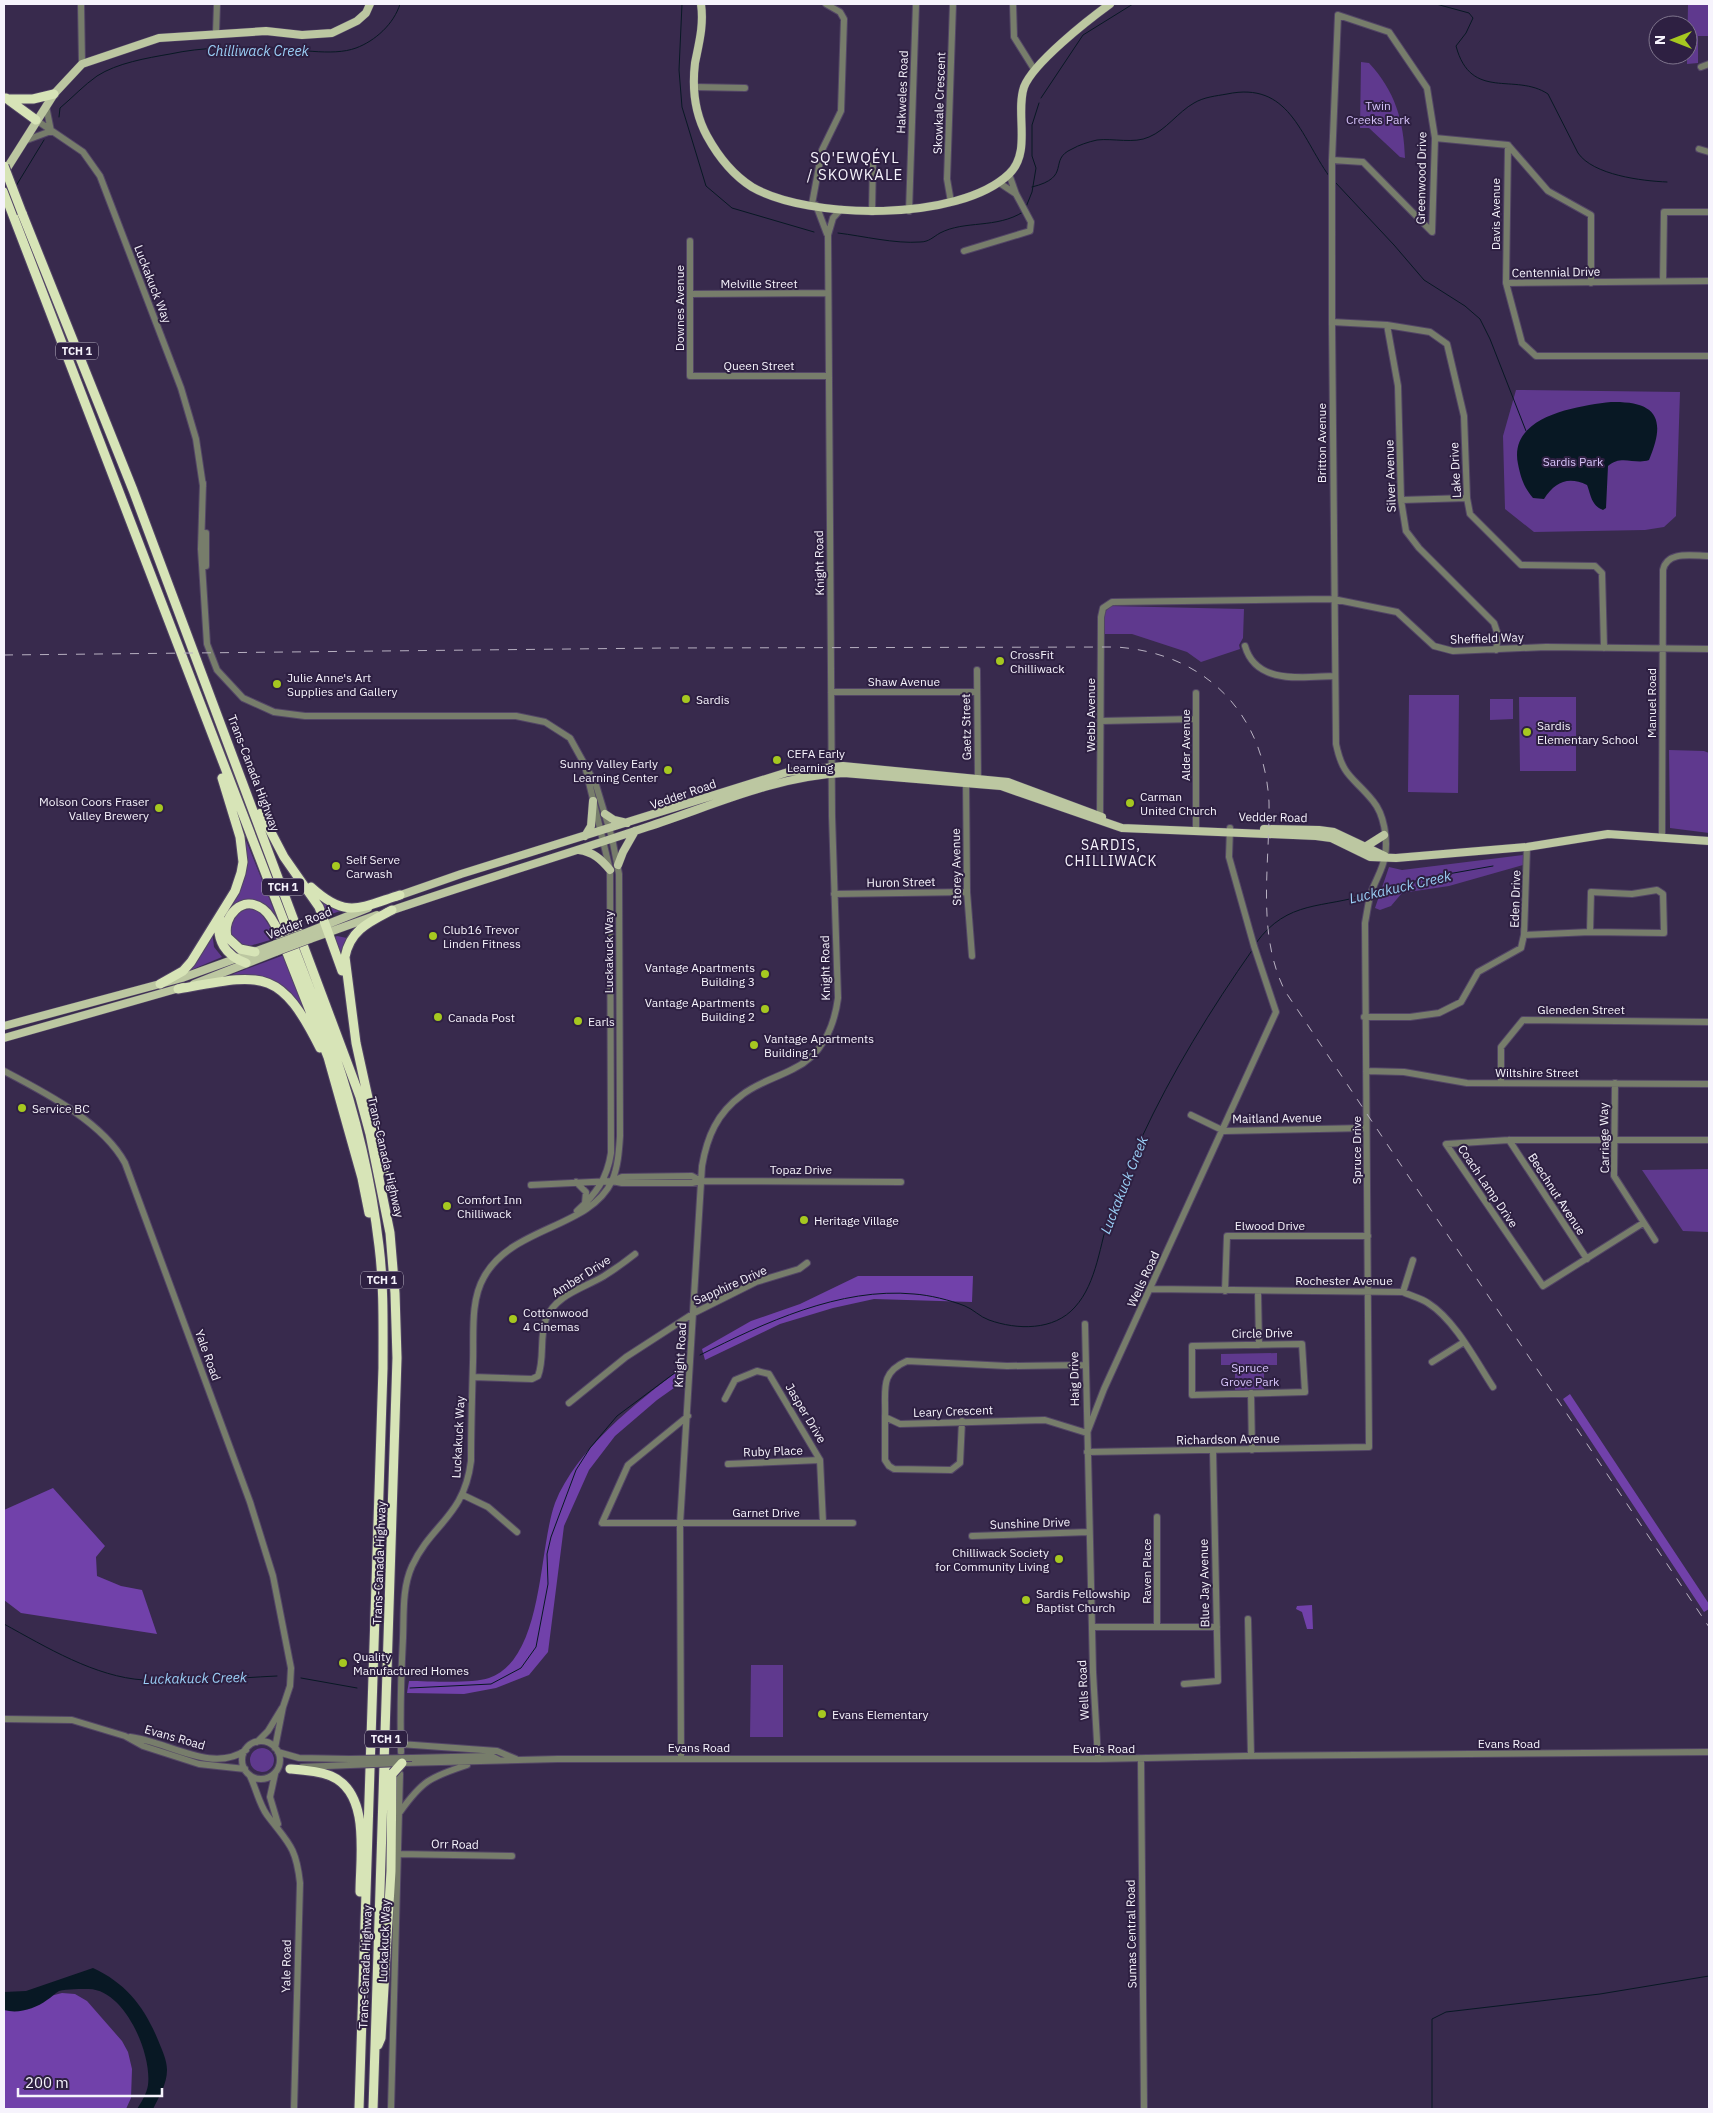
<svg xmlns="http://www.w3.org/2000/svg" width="1713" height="2113" font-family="'IBM Plex Sans',sans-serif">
	<rect width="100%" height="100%" fill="#382a4d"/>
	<path fill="#5f398e" d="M1688 4H1709V36H1698V63L1687 64Z
		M1361 62 1369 63C1395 91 1404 121 1405 158L1400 157 1369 128H1360Z
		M1516 390 1680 392 1676 516 1664 527 1645 530 1534 532 1505 509 1503 436Z
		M1110 606 1244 609 1243 638 1239 645 1240 649 1201 662 1187 652 1132 634H1105V612Z
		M1409 695H1459L1458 793 1408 792Z
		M1519 697H1576V771H1520Z
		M1490 699H1513V719L1490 720Z
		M1669 750 1704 751 1709 753V833L1670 828Z
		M240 825 281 928 257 904 228 909 238 891Z
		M1523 855V865L1449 886 1402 893 1391 906 1380 910 1375 908 1389 867 1402 870Z
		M319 899 340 911 329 915Z
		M253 909 261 913 277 938 246 947 233 940C227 925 233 908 253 909Z
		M212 931 214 947 222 957 191 970 190 968Z
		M337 936 347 938 341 956 335 937Z
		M284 955 308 1016C284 981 273 985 234 977L233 974Z
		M1709 1169V1232L1683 1231 1642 1170Z
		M1277 1353V1365H1264V1389L1235 1390V1365H1221V1354Z
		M751 1665H783V1737H750Z
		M250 1760a12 12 0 1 1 24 0a12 12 0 1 1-24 0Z"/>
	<path fill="#7141aa" d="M858 1276H973L972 1302 874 1299 833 1308 780 1324 705 1360 702 1349 751 1321 800 1304Z
		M681 1369V1383L657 1400 615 1436 589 1470 564 1526 548 1652 529 1675 496 1688 464 1694 407 1693 409 1681C429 1681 472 1684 489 1678 544 1659 538 1550 555 1503 576 1450 636 1402 681 1369Z
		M1570 1394 1709 1604V1609L1704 1612 1563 1399Z
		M53 1488 105 1546 96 1557 97 1576 121 1586 142 1590 157 1634 21 1613 4 1600V1510Z
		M1312 1605 1313 1629H1307L1302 1612 1296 1609 1297 1606Z
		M62 1993 75 1994 87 2001 122 2041 128 2052 132 2069 131 2098 126 2109H4V2008Z"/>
	<path fill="#081824" d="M1611 402C1656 401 1667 418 1649 460 1635 465 1621 454 1608 466L1606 508 1603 510C1591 505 1591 495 1587 485 1568 476 1555 482 1544 499L1533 498C1524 487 1521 479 1518 464 1508 416 1577 406 1611 402Z
		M93 1968C126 1983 145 2008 158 2040 162 2050 167 2060 167 2070 167 2084 159 2097 153 2109H137C141 2103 147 2093 148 2085 152 2054 125 1990 89 1989 81 1989 67 1989 59 1991 55 1993 51 1998 47 2000 35 2009 18 2014 4 2010V1992L26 1991Z"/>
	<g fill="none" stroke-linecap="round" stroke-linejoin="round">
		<path stroke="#081824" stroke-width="1" d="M682 4 679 70 682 107 706 186 732 208 814 232
			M1436 4 1469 13 1473 18 1466 33 1456 46C1471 102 1515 72 1548 94L1578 153C1593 175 1642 181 1667 182
			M1041 98 1083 35 1133 4
			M59 117 60 108C72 98 84 85 97 76 117 63 147 58 170 54 202 47 236 47 269 48 294 48 332 57 356 48 375 41 394 24 400 4
			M1335 182 1394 245 1424 280 1465 306 1480 319 1490 339 1526 431
			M16 186 44 140
			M1032 187C1073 177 1047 160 1072 149 1079 145 1088 142 1097 140 1113 138 1134 144 1149 137 1166 130 1178 112 1194 103 1204 97 1216 96 1227 94 1289 81 1300 135 1329 176
			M1026 207 1032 192 1036 168 1032 156V125L1039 103
			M838 233C863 236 895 244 920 242 929 242 933 237 940 233 965 220 996 229 1023 212
			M1374 892 1431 877 1493 866
			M1256 943C1288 899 1323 909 1368 894
			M700 1355C764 1323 840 1287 914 1294 929 1295 950 1300 965 1306 973 1309 980 1317 989 1320 1017 1330 1054 1331 1075 1307 1097 1283 1100 1243 1110 1213 1118 1188 1130 1163 1141 1139 1172 1072 1211 1009 1253 949
			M4 1624C46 1647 95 1677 144 1680 188 1683 233 1678 277 1676
			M301 1678 357 1688
			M410 1688 491 1684 521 1668 536 1647 548 1584 547 1554 551 1537 576 1470 590 1448 617 1416 680 1369
			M1432 2109V2019L1446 2012 1600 1994 1709 1976"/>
		<defs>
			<path id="minor" d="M81 4 82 64
				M1013 4 1014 37 1034 69
				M216 33 217 4
				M1701 67 1709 64
				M694 87 745 88
				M46 106 51 131
				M36 120 83 152 100 176 181 388 196 439 203 486
				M1435 138 1508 145 1548 191 1591 215V283
				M24 141 51 131
				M1699 149 1709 152
				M998 182 1016 194
				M951 202 947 179 953 4
				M812 204 822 150 841 111 844 19 840 12 826 4
				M816 205 827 234
				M909 211 916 4
				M872 212 873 160
				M690 241V376H829
				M964 251 1030 231 1031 222 1016 194 1009 174
				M1663 281 1664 212H1709
				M1709 281 1506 283 1522 343 1536 356H1709
				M1506 283 1508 145
				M690 294 828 293
				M1332 322 1387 325 1430 332 1447 344 1464 416 1467 498 1470 514 1521 565 1595 566 1602 573 1604 648
				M1387 325 1398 386 1401 500 1406 531 1419 548 1494 623 1498 635 1496 650
				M203 483 201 549 207 644 217 670 243 698 274 712 305 716H516L545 722 570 738 596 785 612 838 619 874 620 1136C619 1151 618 1167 612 1181 589 1229 512 1226 484 1277 470 1301 474 1335 473 1362 472 1395 471 1428 471 1461 464 1517 432 1523 412 1566 402 1588 404 1614 403 1638 401 1676 400 1714 401 1752
				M1401 500 1467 498
				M206 533V566
				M1245 646C1256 685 1302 677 1334 676
				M977 670 978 783
				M831 692H977
				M1196 693V827
				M1101 721 1196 719
				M966 780 967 892 972 956
				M1100 820 1101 617 1103 608 1112 602 1333 599 1397 612 1434 646 1453 651 1546 647 1709 649
				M1662 836 1663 570C1667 550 1693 556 1709 556
				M834 894 967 892
				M1524 935 1590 932 1664 933 1663 894 1657 890 1632 894 1591 892 1590 932
				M1364 1017H1410L1439 1013 1461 1002 1478 972 1521 948 1524 935 1527 847
				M4 1071C44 1092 103 1122 125 1163L250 1502 273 1576 291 1668 290 1686 283 1707 275 1748
				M1366 1071 1404 1072 1467 1083 1709 1084
				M1501 1083V1047L1523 1020 1709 1022
				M1615 1083 1614 1176 1655 1240
				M1191 1115 1224 1131 1366 1128
				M1509 1140 1587 1259
				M612 1181 622 1177 692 1176 701 1181
				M576 1182 586 1192 585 1203
				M531 1185 612 1181 622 1183H692L701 1181 901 1182
				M577 1211C596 1194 607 1179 611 1153L610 870 586 770
				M1643 1223 1543 1286 1446 1144 1509 1140H1709
				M1151 1289 1403 1292C1411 1296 1421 1298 1428 1303 1455 1320 1476 1361 1493 1387
				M1225 1291 1227 1236H1368
				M1258 1292 1259 1345
				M1403 1292 1413 1260
				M1085 1324 1093 1672 1098 1759
				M1302 1344 1305 1392 1192 1395V1346Z
				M1432 1362 1464 1342
				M1085 1365 1007 1366 907 1361C879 1373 886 1390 885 1417L900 1424 1045 1420 1087 1433
				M473 1377 532 1379 538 1376C545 1358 539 1337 546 1319 555 1295 584 1288 604 1276 615 1269 625 1262 635 1254
				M1251 1393 1252 1450
				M725 1399 735 1380 757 1371 769 1374 820 1460 823 1523
				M569 1403 626 1357 694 1313 756 1282 799 1269 807 1263
				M688 1416 628 1465 602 1523H853
				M885 1417V1460L889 1466 894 1469 951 1470 960 1463 962 1421
				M1087 1433 1104 1389 1276 1012 1254 946 1229 857 1230 828
				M1087 1452 1369 1447 1365 923C1367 913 1368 903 1371 893 1375 881 1383 869 1385 856 1388 839 1384 814 1373 801 1354 777 1343 778 1336 744L1332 322V160L1338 15 1389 32 1427 88 1435 138 1432 232 1363 162 1332 160
				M728 1464 820 1460
				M463 1495 488 1507 517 1532
				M1157 1517V1625
				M972 1536 1089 1532
				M1248 1619 1251 1756
				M1092 1627H1217
				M1184 1684 1218 1681 1213 1451
				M4 1719 72 1720 125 1736 143 1746 199 1764 245 1769
				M130 1737C167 1741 212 1774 246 1750
				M242 1760a19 19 0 1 1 38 0a19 19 0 1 1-38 0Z
				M257 1742 268 1731 282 1708
				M400 1744 497 1751 516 1759
				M278 1752 299 1758 349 1759
				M412 1758 491 1756 499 1760
				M681 1758 680 1524 702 1166C707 1137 717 1113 742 1095 757 1083 776 1078 793 1069 821 1056 834 1028 838 998L832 816 828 235 833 218 841 209
				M1141 1759 1144 2109
				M402 1763 558 1759H1098L1245 1756 1709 1752
				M302 1767 350 1765
				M275 1774 270 1797 278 1824
				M250 1776C256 1788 259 1804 267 1815 288 1843 296 1846 300 1883L294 2109
				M400 1812C422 1781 430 1777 467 1765
				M398 1854 512 1856
				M391 2109 400 1774"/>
			<path id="major" d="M701 4C704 25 699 43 695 63 692 88 695 114 707 136 718 156 733 175 752 187 809 220 959 222 1009 174 1032 152 1015 114 1024 87 1033 63 1088 20 1110 4
				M4 173 54 94 82 64 159 38 266 31 302 35 332 33 357 21 366 13 370 4
				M605 814 614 820 627 823
				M1264 829 1319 830 1334 832 1385 856
				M585 836 591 826 593 801
				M1365 847 1384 835
				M579 850C593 852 601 859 610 870
				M618 865 623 852 635 831
				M395 897 461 874 788 772 843 766 1008 782 1102 817
				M387 912C474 882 561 856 647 827 712 806 775 776 844 773L1001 786 1122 828 1316 836 1331 838 1370 857 1396 858 1527 847 1608 834 1709 841
				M308 932 368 908
				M310 939 377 915
				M194 984 278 951
				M4 1026 182 978 276 944
				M4 1038 183 987"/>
			<path id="highway" d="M6 98 36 120
				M7 99H33L54 94
				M4 192 333 1049C355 1113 371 1178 379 1246 384 1286 383 1327 383 1368L359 2109
				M22 213 133 490 360 1097 370 1134 390 1233 395 1293 397 1358 373 2109
				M261 813 284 857 319 907 342 971
				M311 887C346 919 359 908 400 895
				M220 918C215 940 226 956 246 963
				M255 952 240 949 227 937C222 916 243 894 263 909 271 915 276 926 280 935L328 1057 362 1178 369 1213
				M160 984 183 971 191 962 235 891 241 873 243 862 240 837 222 778
				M178 989C262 974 279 966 320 1048
				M384 1171 356 1043 345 957C350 930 369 922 392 910
				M290 1769C303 1770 318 1771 331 1776 371 1793 360 1857 360 1892
				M378 2045 381 2038 391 1871 392 1767"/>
		</defs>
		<use href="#minor" stroke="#534666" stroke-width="8"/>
		<use href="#major" stroke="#534666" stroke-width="9"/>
		<use href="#highway" stroke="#534666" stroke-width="11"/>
		<use href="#minor" stroke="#777d6b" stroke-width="6"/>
		<use href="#major" stroke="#bcc7a1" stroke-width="8"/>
		<use href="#highway" stroke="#d7e4b7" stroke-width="9"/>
		<path stroke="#b8b1c2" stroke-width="1" stroke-dasharray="9 9" stroke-linecap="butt" d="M4 655 664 648 1116 647C1205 653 1264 713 1269 802 1270 865 1256 933 1285 991L1709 1627"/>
		<defs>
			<path id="minor-bridge" d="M349 1759 412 1758
				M350 1765 402 1763"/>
			<path id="major-bridge" d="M276 944 308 932
				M278 951 310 939"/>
			<path id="highway-bridge" d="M4 166 22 213
				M393 1773 402 1763"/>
		</defs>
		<use href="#minor-bridge" stroke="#534666" stroke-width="8" stroke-linecap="butt"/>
		<use href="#major-bridge" stroke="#534666" stroke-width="9" stroke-linecap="butt"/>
		<use href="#highway-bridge" stroke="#534666" stroke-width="11" stroke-linecap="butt"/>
		<use href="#minor-bridge" stroke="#777d6b" stroke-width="6"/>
		<use href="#major-bridge" stroke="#bcc7a1" stroke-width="8"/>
		<use href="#highway-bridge" stroke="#d7e4b7" stroke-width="9"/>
	</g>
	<g fill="#a6c820" stroke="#2e2042" stroke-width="2">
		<circle cx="1000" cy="661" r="5"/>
		<circle cx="277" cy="684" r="5"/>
		<circle cx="686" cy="699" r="5"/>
		<circle cx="1527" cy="732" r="5"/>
		<circle cx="777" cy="760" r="5"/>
		<circle cx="668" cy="770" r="5"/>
		<circle cx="1130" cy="803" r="5"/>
		<circle cx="159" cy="808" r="5"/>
		<circle cx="336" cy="866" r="5"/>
		<circle cx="433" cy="936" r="5"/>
		<circle cx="765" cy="974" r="5"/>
		<circle cx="765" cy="1009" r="5"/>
		<circle cx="438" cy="1017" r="5"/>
		<circle cx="578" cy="1021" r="5"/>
		<circle cx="754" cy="1045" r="5"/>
		<circle cx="22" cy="1108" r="5"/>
		<circle cx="447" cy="1206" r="5"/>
		<circle cx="804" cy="1220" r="5"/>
		<circle cx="513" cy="1319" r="5"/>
		<circle cx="1059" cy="1559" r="5"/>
		<circle cx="1026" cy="1600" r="5"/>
		<circle cx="343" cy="1663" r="5"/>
		<circle cx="822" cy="1714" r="5"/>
	</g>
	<g text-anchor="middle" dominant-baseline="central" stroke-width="4" stroke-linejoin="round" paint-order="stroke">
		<g fill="#2e2042" stroke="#bab4c4" stroke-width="1">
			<rect x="56" y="342.5" width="42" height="17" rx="4"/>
			<rect x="262" y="878.5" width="42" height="17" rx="4"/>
			<rect x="361" y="1271.5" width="42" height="17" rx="4"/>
			<rect x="365" y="1730.5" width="42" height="17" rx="4"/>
		</g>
		<g font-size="11" font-weight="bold" fill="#f6f3fc">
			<text x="77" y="351">TCH 1</text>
			<text x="283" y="887">TCH 1</text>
			<text x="382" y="1280">TCH 1</text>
			<text x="386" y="1739">TCH 1</text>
		</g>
		<g font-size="12" fill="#f6f3fc" stroke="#2e2042">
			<text transform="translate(902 92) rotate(-88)">Hakweles Road</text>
			<text transform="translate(939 103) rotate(-88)">Skowkale Crescent</text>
			<text transform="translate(1421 178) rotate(-89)">Greenwood Drive</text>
			<text transform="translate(1495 214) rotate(-90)">Davis Avenue</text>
			<text transform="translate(1556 272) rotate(-1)">Centennial Drive</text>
			<text x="759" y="283">Melville Street</text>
			<text transform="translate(153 284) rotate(69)">Luckakuck Way</text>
			<text transform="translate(679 308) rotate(-90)">Downes Avenue</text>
			<text x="759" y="365">Queen Street</text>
			<text transform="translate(1321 443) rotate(-90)">Britton Avenue</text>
			<text transform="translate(1455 470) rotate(-93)">Lake Drive</text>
			<text transform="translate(1390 476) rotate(-92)">Silver Avenue</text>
			<text transform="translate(819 563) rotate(-91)">Knight Road</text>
			<text transform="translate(1487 638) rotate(-2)">Sheffield Way</text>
			<text x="904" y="681">Shaw Avenue</text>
			<text transform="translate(1651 703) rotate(-90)">Manuel Road</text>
			<text transform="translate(1090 715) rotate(-90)">Webb Avenue</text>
			<text transform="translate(966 727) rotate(-91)">Gaetz Street</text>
			<text transform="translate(1185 745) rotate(-90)">Alder Avenue</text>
			<text transform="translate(254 773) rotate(69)">Trans-Canada Highway</text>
			<text transform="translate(683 794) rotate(-19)">Vedder Road</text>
			<text transform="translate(1273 817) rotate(1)">Vedder Road</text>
			<text transform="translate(956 867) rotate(-91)">Storey Avenue</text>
			<text transform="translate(901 882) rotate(-1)">Huron Street</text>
			<text transform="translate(1515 899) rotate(-88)">Eden Drive</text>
			<text transform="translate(299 923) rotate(-21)">Vedder Road</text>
			<text transform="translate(608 952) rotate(-90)">Luckakuck Way</text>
			<text transform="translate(825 968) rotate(-91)">Knight Road</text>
			<text x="1581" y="1009">Gleneden Street</text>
			<text x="1537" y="1072">Wiltshire Street</text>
			<text transform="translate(1277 1118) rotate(-1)">Maitland Avenue</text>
			<text transform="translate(1604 1138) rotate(-91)">Carriage Way</text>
			<text transform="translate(1356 1150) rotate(-90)">Spruce Drive</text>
			<text transform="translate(386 1157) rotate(77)">Trans-Canada Highway</text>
			<text x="801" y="1169">Topaz Drive</text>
			<text transform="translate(1488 1186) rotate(56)">Coach Lamp Drive</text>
			<text transform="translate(1557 1194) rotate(57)">Beechnut Avenue</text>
			<text x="1270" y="1225">Elwood Drive</text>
			<text transform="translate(581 1276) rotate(-32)">Amber Drive</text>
			<text transform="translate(1143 1279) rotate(-65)">Wells Road</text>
			<text x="1344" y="1280">Rochester Avenue</text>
			<text transform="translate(730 1285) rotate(-24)">Sapphire Drive</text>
			<text transform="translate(1262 1333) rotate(-1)">Circle Drive</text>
			<text transform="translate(208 1355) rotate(70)">Yale Road</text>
			<text transform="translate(680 1355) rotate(-87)">Knight Road</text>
			<text transform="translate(1074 1379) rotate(-91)">Haig Drive</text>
			<text transform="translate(953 1411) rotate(-2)">Leary Crescent</text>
			<text transform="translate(806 1413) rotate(59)">Jasper Drive</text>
			<text transform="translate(458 1437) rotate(-87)">Luckakuck Way</text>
			<text transform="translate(1228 1439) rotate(-1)">Richardson Avenue</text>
			<text transform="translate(773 1451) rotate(-2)">Ruby Place</text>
			<text x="766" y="1512">Garnet Drive</text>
			<text transform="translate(1030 1523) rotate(-2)">Sunshine Drive</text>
			<text transform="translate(379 1563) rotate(-88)">Trans-Canada Highway</text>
			<text transform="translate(1146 1571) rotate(-90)">Raven Place</text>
			<text transform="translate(1204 1583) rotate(-91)">Blue Jay Avenue</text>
			<text transform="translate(1083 1690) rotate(-93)">Wells Road</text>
			<text transform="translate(175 1737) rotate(16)">Evans Road</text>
			<text x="1509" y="1743">Evans Road</text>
			<text x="699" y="1747">Evans Road</text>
			<text x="1104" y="1748">Evans Road</text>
			<text transform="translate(455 1844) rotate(1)">Orr Road</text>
			<text transform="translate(1131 1934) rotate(-91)">Sumas Central Road</text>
			<text transform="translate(384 1941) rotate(-88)">Luckakuck Way</text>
			<text transform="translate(286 1966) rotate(-89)">Yale Road</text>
			<text transform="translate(365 1967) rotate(-88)">Trans-Canada Highway</text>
		</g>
		<g font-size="12" fill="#d6c3f9" stroke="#2e2042">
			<text x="1378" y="105">Twin<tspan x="1378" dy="14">Creeks Park</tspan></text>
			<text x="1573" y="461">Sardis Park</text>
			<text x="1250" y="1367">Spruce<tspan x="1250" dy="14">Grove Park</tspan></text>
		</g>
		<g font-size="12" fill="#f6f3fc" stroke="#2e2042" text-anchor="start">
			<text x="1010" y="654">CrossFit<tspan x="1010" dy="14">Chilliwack</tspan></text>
			<text x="287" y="677">Julie Anne's Art<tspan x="287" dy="14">Supplies and Gallery</tspan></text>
			<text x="696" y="699">Sardis</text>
			<text x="1537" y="725">Sardis<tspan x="1537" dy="14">Elementary School</tspan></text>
			<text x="787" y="753">CEFA Early<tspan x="787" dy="14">Learning</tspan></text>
			<text x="658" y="763" text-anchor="end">Sunny Valley Early<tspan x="658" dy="14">Learning Center</tspan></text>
			<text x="1140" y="796">Carman<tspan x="1140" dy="14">United Church</tspan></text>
			<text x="149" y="801" text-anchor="end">Molson Coors Fraser<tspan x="149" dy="14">Valley Brewery</tspan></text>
			<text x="346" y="859">Self Serve<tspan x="346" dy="14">Carwash</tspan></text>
			<text x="443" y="929">Club16 Trevor<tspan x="443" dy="14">Linden Fitness</tspan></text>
			<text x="755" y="967" text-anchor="end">Vantage Apartments<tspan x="755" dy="14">Building 3</tspan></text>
			<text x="755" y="1002" text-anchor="end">Vantage Apartments<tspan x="755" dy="14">Building 2</tspan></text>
			<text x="448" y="1017">Canada Post</text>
			<text x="588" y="1021">Earls</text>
			<text x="764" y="1038">Vantage Apartments<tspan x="764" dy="14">Building 1</tspan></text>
			<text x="32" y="1108">Service BC</text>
			<text x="457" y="1199">Comfort Inn<tspan x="457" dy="14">Chilliwack</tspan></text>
			<text x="814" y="1220">Heritage Village</text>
			<text x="523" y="1312">Cottonwood<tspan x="523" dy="14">4 Cinemas</tspan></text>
			<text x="1049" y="1552" text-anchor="end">Chilliwack Society<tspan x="1049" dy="14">for Community Living</tspan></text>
			<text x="1036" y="1593">Sardis Fellowship<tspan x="1036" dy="14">Baptist Church</tspan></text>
			<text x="353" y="1656">Quality<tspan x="353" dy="14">Manufactured Homes</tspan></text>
			<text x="832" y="1714">Evans Elementary</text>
		</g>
		<g font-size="14" font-style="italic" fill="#9acef5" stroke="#2e2042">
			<text x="258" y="51">Chilliwack Creek</text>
			<text transform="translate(1400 887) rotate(-13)">Luckakuck Creek</text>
			<text transform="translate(1124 1185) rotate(-68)">Luckakuck Creek</text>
			<text transform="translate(195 1678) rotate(-1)">Luckakuck Creek</text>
		</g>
		<g font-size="14" letter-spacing="1" fill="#f6f3fc" stroke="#2e2042">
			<text x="1111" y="845">SARDIS,<tspan x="1111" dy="16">CHILLIWACK</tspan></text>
		</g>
		<g font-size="15" letter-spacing="1" fill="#f6f3fc" stroke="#2e2042">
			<text x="855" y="157">SQ'EWQÉYL<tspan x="855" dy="17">/ SKOWKALE</tspan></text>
		</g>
	</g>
	<rect width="1713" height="2113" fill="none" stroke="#f6f3fc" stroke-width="10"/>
	<g transform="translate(1673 40) rotate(270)"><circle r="24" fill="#2e2042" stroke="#7e748c"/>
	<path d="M0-4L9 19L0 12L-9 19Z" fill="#a6c820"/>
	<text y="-8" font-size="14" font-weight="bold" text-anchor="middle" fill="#f6f3fc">N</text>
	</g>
	<path d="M18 2088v8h144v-8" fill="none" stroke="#f6f3fc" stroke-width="2.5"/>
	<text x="25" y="2088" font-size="15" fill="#f6f3fc" stroke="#2e2042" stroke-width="4" paint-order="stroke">200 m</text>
</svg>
